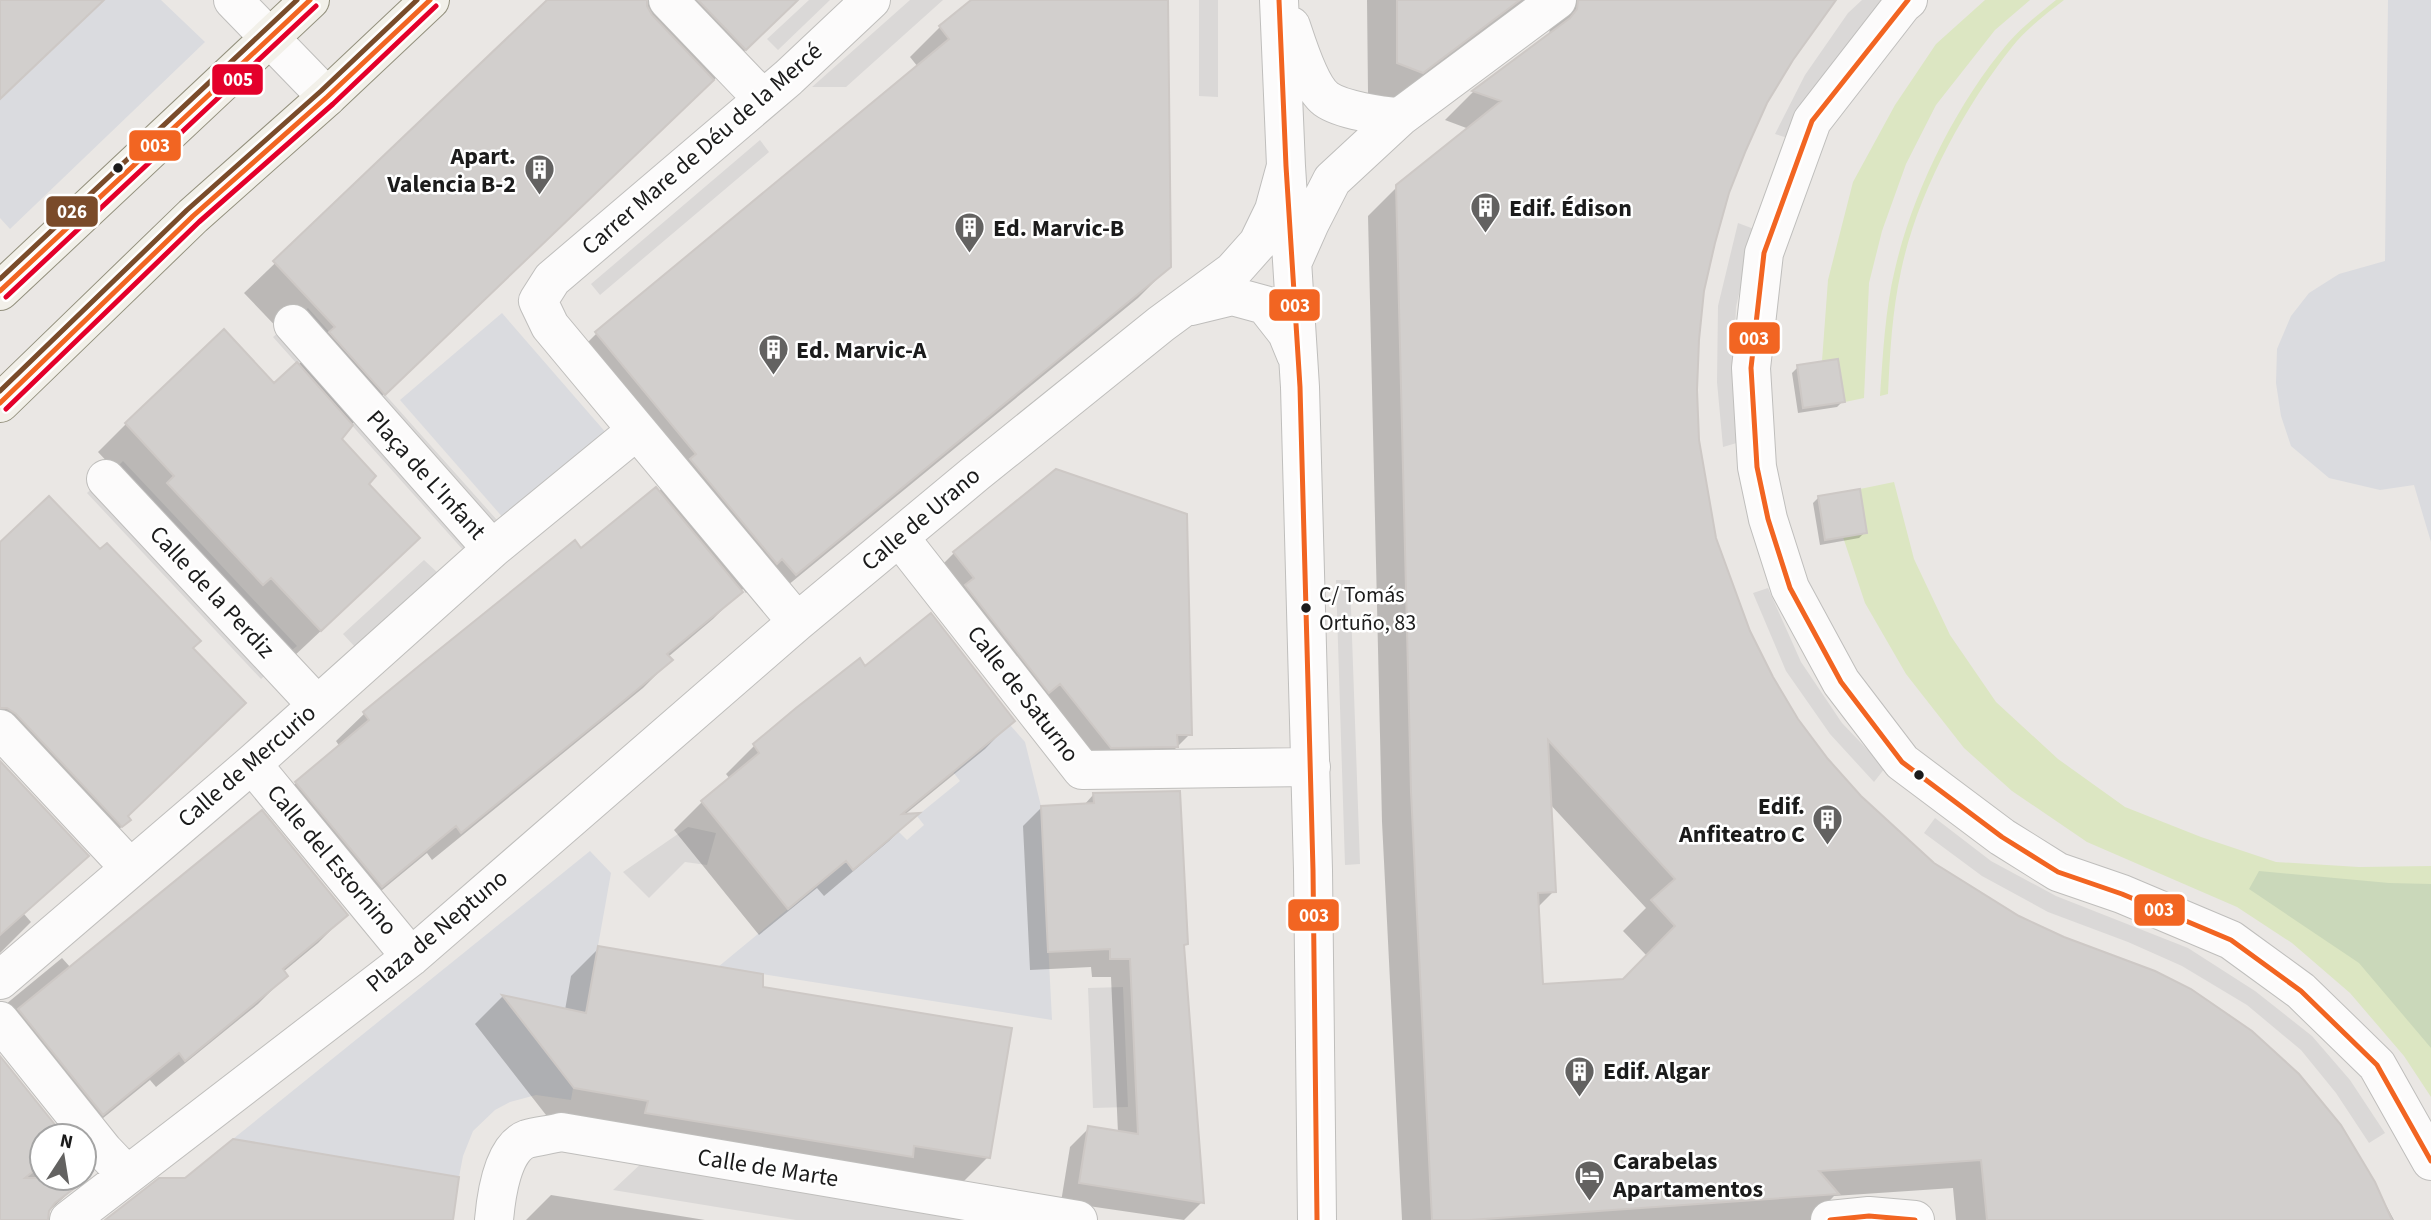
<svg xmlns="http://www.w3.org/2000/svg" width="2431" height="1220" font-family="'Source Sans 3',sans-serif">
	<rect width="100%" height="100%" fill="#eae7e4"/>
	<path fill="#dce6c2" d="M1985 0H2030L1995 30 1936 105 1906 164 1882 231 1869 283 1864 398 1845 402 1838 359 1822 361 1828 280 1853 182 1895 105 1936 44Z
		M2056 0H2064C2046 14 2026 29 2012 47 1963 109 1917 194 1901 271 1892 312 1890 353 1888 394L1880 396C1883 354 1885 310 1895 269 1913 191 1957 103 2008 43 2022 27 2040 13 2056 0Z
		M1894 482 1914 559 1950 635 1996 702 2058 759 2125 807 2201 837 2276 862 2359 867 2431 866V1097L2404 1056 2350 993 2292 943 2237 907 2087 842 2012 791 1964 748 1906 674 1865 603 1843 537 1860 489Z"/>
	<path fill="#cad8ba" d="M2259 871 2389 883 2431 884V1048L2359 963 2249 889Z"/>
	<path fill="#dad8d7" d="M809 0H830L778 50 767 39Z
		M910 0H943L846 87H812Z
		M1199 0H1218V97L1199 96Z
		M1862 0H1887L1791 139 1775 134 1805 75 1848 13Z
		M760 140 769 152 600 295 591 284Z
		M1738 223 1754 229 1736 307 1733 380 1740 442 1723 447 1717 382 1718 306Z
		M308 308 497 520 486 529 297 317Z
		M284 328 474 542 464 551 273 337Z
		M123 461 297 646 286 655 113 471Z
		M98 483 271 670 261 679 87 493Z
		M424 560 438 573 356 648 343 634Z
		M1336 580H1350L1360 864 1345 865Z
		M1768 588 1801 662 1842 723 1885 768 1874 782 1830 734 1786 671 1753 593Z
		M1935 818 1991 861 2056 896 2188 948 2255 991 2312 1036 2350 1080 2385 1133 2369 1143 2336 1093 2301 1050 2247 1005 2182 966 2128 942 2048 912 1982 876 1924 833Z
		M688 827 716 833 707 865 685 862 649 898 623 872Z
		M1123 987 1128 1107 1093 1108 1088 988Z
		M646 1159 980 1220H796L613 1190Z"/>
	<path fill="#dadbdf" d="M104 0H161L205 42 10 229 0 218V98Z
		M2388 0H2431V542L2414 485 2380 490 2329 478 2291 446 2281 416 2276 383 2277 349 2291 316 2309 293 2339 274 2385 261Z
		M502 313 607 434 505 520 400 400Z
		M1010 725 1025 742 1041 806 1052 1020 718 967 846 861 898 831 907 840 924 825 917 816 960 781 953 772Z
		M590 851 611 873 586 1013 578 1011 574 1034 582 1035 571 1100 536 1095 510 1102 495 1110 473 1131 463 1156 459 1177 233 1139Z"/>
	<path fill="#0003" fill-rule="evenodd" d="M549 0H798L353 423 339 439 367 484 390 566 292 658 98 452 126 424 274 386 306 358 244 293Z
		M973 0H1166L1169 267 1138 298 765 604 751 588 746 593 743 589 713 619 668 657 671 660 643 688 432 860 427 853 353 914 268 811 296 783 340 747 336 741 365 713 667 485 566 364 596 334 918 67 910 57 940 27Z
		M1367 0H1528L1392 102 1368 93Z
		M1537 0H1836L1791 59 1766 103 1727 193 1703 291 1697 340 1696 390 1698 440 1715 539 1757 650 1797 720 1826 760 1859 798 1933 864 2357 1152 2394 1220H1956L1953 1188 1834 1196 1811 1220H1402L1382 822 1368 216 1398 186 1469 129 1445 120 1473 92 1549 35 1550 28ZM1549 803 1646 908 1623 931 1647 956 1622 981 1542 986 1537 908 1554 891Z
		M1798 367 1843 401 1837 407 1798 413 1792 373Z
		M1819 497 1865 532 1859 538 1820 545 1813 503Z
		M0 545 192 649 126 817 128 820 104 845 0 748Z
		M954 553 1190 734 1162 762 1083 775 926 581Z
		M865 669 1013 720 985 749 903 816 915 815 889 841 824 896 817 888 759 935 674 830 702 802 730 779 726 774 754 746 797 710Z
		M0 764 87 856 24 914 31 922 0 953Z
		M1093 795 1186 944 1182 948 1202 1202 1184 1220 1061 1202 1070 1147 1089 1128 1118 1133 1111 977H1092L1091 967 1030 970 1023 826 1042 807 1084 805Z
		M346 915 318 943 283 972 286 976 258 1004 156 1087 150 1080 81 1136 0 1009 62 958 71 968Z
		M599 948 761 988 988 1157 960 1185 546 1115 475 1024 502 997 565 1010 571 976Z
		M0 1059 62 1136H42V1178H84V1175L86 1177 47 1213 46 1220H0Z
		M551 1195 705 1220H526Z"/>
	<path fill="#d2cfcd" stroke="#cdc8c5" stroke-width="2" fill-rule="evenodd" d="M0 0H104L0 99Z
		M547 0H647V6L652 15 714 80 385 395 329 332 335 327 273 261Z
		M698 0H798L746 50Z
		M971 0H1168L1171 267 796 575 782 559 777 564 690 459 696 454 595 332 949 39 939 26Z
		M1397 0H1520L1423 73 1397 63Z
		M1578 0H1836L1793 60 1767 103 1746 150 1729 193 1715 243 1704 291 1699 340 1697 390 1699 440 1716 538 1750 631 1773 677 1798 719 1828 759 1861 796 1934 863 2019 916 2064 937 2155 971 2191 989 2252 1031 2299 1074 2341 1125 2375 1182 2392 1220H1987L1981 1160 1819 1171 1839 1194 1470 1220H1432L1411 792 1396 185 1501 101 1472 91 1570 18 1577 9ZM1548 740 1675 879 1651 900 1675 926 1623 979 1543 984 1538 893 1556 892Z
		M224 329 274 383 297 362 353 425 342 439 376 476 369 484 420 538 321 631 271 578 263 585 167 483 174 476 125 423Z
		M1838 359 1845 402 1803 408 1797 365Z
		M1056 469 1187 514 1192 735H1177L1178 747 1111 748 1060 684 1049 693 965 585 974 578 953 552Z
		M656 487 743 592 667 654 673 660 610 712 461 833 456 826 382 887 295 782 369 720 363 712 425 661 575 540 581 548Z
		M1860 489 1867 533 1825 540 1818 496Z
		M49 496 100 549 107 543 201 641 193 648 246 703 128 816 131 820 122 827 16 714 7 708H0V542Z
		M931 613 1015 721 902 814 920 813 853 870 846 861 788 909 701 801 759 753 753 744 796 708 860 658 865 666Z
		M0 761 89 856 0 935Z
		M1180 791 1188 944 1184 945 1204 1203 1079 1183 1088 1126 1138 1134 1130 959H1110V949L1048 952 1041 806 1094 803 1093 793Z
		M262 810 348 915 283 969 288 976 185 1061 179 1053 103 1115 18 1009Z
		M598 946 763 974V987L1012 1028 990 1158 914 1146 913 1157 645 1113 648 1101 574 1088 502 995 586 1013Z
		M0 1056 64 1136H42V1164L25 1178H88L55 1203 49 1211 48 1220H0Z
		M233 1139 459 1177 453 1220H105L159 1178H185Z"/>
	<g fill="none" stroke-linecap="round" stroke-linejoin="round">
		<defs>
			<path id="minor" d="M233 0 327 97
				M668 0 762 98
				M1279 0 1286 166 1300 387 1313 870 1317 1220
				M1908 0 1902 5 1812 121 1764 253 1751 368 1757 467 1768 519 1790 588 1841 682 1902 762 2002 837 2058 872 2122 894 2231 940 2301 991 2377 1065 2431 1161
				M1291 26C1297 44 1310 87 1326 99 1341 110 1382 116 1400 117
				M1294 259 1310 223 1332 180 1400 117 1557 0
				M1191 306 1232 296 1265 305 1287 333 1296 355
				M293 324 492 549
				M106 479 317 705
				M900 538 1082 770 1311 767
				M797 622 550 326 538 301 552 279 788 78 871 0
				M0 729 130 868
				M252 764 411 957
				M0 980 252 764 492 549 636 431
				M0 1021 104 1151 126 1174
				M69 1220 411 957 797 622 976 473 1161 324 1233 271 1258 243 1274 210 1286 166
				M494 1220C496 1197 502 1148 527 1139 538 1136 550 1135 561 1132L1078 1220
				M1830 1220 1869 1216 1915 1220"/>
			<path id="secondary" d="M0 291 310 0
				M0 403 193 216 327 97 430 0"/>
		</defs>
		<use href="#minor" stroke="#bfbebc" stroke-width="40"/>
		<use href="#secondary" stroke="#93907d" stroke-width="40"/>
		<use href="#minor" stroke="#fcfbfb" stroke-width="38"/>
		<use href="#secondary" stroke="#f2f0e9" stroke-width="38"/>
		<defs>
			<path id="bus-1" d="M1279 0 1286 166 1300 387 1313 870 1317 1220
				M1908 0 1812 121 1764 253 1751 368 1757 467 1768 519 1790 588 1841 682 1902 762 2002 837 2058 872 2122 894 2231 940 2301 991 2377 1065 2431 1161
				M0 291 310 0
				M0 403 193 216 327 97 430 0
				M1830 1220 1869 1216 1915 1220"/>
			<path id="bus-2" d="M6 297 316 6
				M6 409 199 222 333 104 436 6"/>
			<path id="bus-3" d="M0 279 297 0
				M0 391 187 210 321 91 417 0"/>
		</defs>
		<use href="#bus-1" stroke="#fff" stroke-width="10"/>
		<use href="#bus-2" stroke="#fff" stroke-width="10"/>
		<use href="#bus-3" stroke="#fff" stroke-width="10"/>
		<use href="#bus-1" stroke="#f26522" stroke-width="5"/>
		<use href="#bus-2" stroke="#e4002b" stroke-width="5"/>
		<use href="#bus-3" stroke="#7a4b2a" stroke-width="5"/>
	</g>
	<defs>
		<symbol id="building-pin" viewBox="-11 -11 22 30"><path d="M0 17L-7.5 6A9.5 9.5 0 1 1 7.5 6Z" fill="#636261" stroke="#fff"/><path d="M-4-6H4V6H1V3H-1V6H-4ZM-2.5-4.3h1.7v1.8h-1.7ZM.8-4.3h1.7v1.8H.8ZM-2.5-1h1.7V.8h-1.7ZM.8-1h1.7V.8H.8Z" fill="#fff"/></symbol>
		<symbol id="hotel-pin" viewBox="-11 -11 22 30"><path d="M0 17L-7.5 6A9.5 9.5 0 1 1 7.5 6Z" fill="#636261" stroke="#fff"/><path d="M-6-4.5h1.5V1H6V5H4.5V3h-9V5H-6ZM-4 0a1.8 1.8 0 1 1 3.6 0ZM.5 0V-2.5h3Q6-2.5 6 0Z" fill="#fff"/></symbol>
	</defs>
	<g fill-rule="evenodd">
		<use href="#building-pin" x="522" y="152" width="35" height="47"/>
		<use href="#building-pin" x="1468" y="190" width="35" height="47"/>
		<use href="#building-pin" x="952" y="210" width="35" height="47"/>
		<use href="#building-pin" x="756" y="332" width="35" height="47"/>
		<use href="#building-pin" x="1810" y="802" width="35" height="47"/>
		<use href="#building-pin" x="1562" y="1054" width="35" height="47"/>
		<use href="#hotel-pin" x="1572" y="1158" width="35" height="47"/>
	</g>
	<g fill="#1b1b1b" stroke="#fff" stroke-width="2.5">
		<circle cx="118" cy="168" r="6"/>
		<circle cx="1306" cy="608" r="6"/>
		<circle cx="1919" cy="775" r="6"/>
	</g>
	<g text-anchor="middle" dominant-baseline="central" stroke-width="5" stroke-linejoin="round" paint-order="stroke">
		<g font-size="22" fill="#1b1b1b" stroke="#fff" text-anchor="start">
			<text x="1319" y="595">C/ Tomás<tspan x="1319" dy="28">Ortuño, 83</tspan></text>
		</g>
		<g font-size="24" fill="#1b1b1b" stroke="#fff">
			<text transform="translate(702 149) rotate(-41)">Carrer Mare de Déu de la Mercé</text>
			<text transform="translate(426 475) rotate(48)">Plaça de L'Infant</text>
			<text transform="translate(921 519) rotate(-40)">Calle de Urano</text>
			<text transform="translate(212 592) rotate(47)">Calle de la Perdiz</text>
			<text transform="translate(1023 694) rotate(52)">Calle de Saturno</text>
			<text transform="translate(247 766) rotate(-41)">Calle de Mercurio</text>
			<text transform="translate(332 860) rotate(50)">Calle del Estornino</text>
			<text transform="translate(437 931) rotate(-40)">Plaza de Neptuno</text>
			<text transform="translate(768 1168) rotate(9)">Calle de Marte</text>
		</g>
		<g font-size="24" font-weight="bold" fill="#1b1b1b" stroke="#fff" text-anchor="start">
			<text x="516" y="156" text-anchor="end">Apart.<tspan x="516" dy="28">Valencia B-2</tspan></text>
			<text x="1509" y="208">Edif. Édison</text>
			<text x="993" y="228">Ed. Marvic-B</text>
			<text x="796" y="350">Ed. Marvic-A</text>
			<text x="1805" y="806" text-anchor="end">Edif.<tspan x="1805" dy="28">Anfiteatro C</tspan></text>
			<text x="1603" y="1071">Edif. Algar</text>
			<text x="1613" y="1161">Carabelas<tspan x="1613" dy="28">Apartamentos</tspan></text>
		</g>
	</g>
	<g stroke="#fff" stroke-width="2.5">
		<rect x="211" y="63" width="53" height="33" rx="7" fill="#e4002b"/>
		<rect x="128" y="129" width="54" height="33" rx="7" fill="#f26522"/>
		<rect x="45" y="195" width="54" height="33" rx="7" fill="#7a4b2a"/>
		<rect x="1268" y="288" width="53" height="34" rx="7" fill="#f26522"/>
		<rect x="1728" y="321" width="53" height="34" rx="7" fill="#f26522"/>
		<rect x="2133" y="893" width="53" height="34" rx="7" fill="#f26522"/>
		<rect x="1287" y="898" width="53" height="34" rx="7" fill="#f26522"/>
	</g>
	<g font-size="19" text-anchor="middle" font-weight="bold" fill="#fff">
		<text x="238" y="86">005</text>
		<text x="155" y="152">003</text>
		<text x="72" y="218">026</text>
		<text x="1295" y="312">003</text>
		<text x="1754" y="345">003</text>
		<text x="2159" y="916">003</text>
		<text x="1314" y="922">003</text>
	</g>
	<g transform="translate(63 1157) rotate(12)"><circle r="33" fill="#ffffff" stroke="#a4a4a4" stroke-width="2"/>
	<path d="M0-5L12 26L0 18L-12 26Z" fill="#636261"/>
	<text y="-10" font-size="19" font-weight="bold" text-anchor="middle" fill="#1b1b1b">N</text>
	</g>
</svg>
